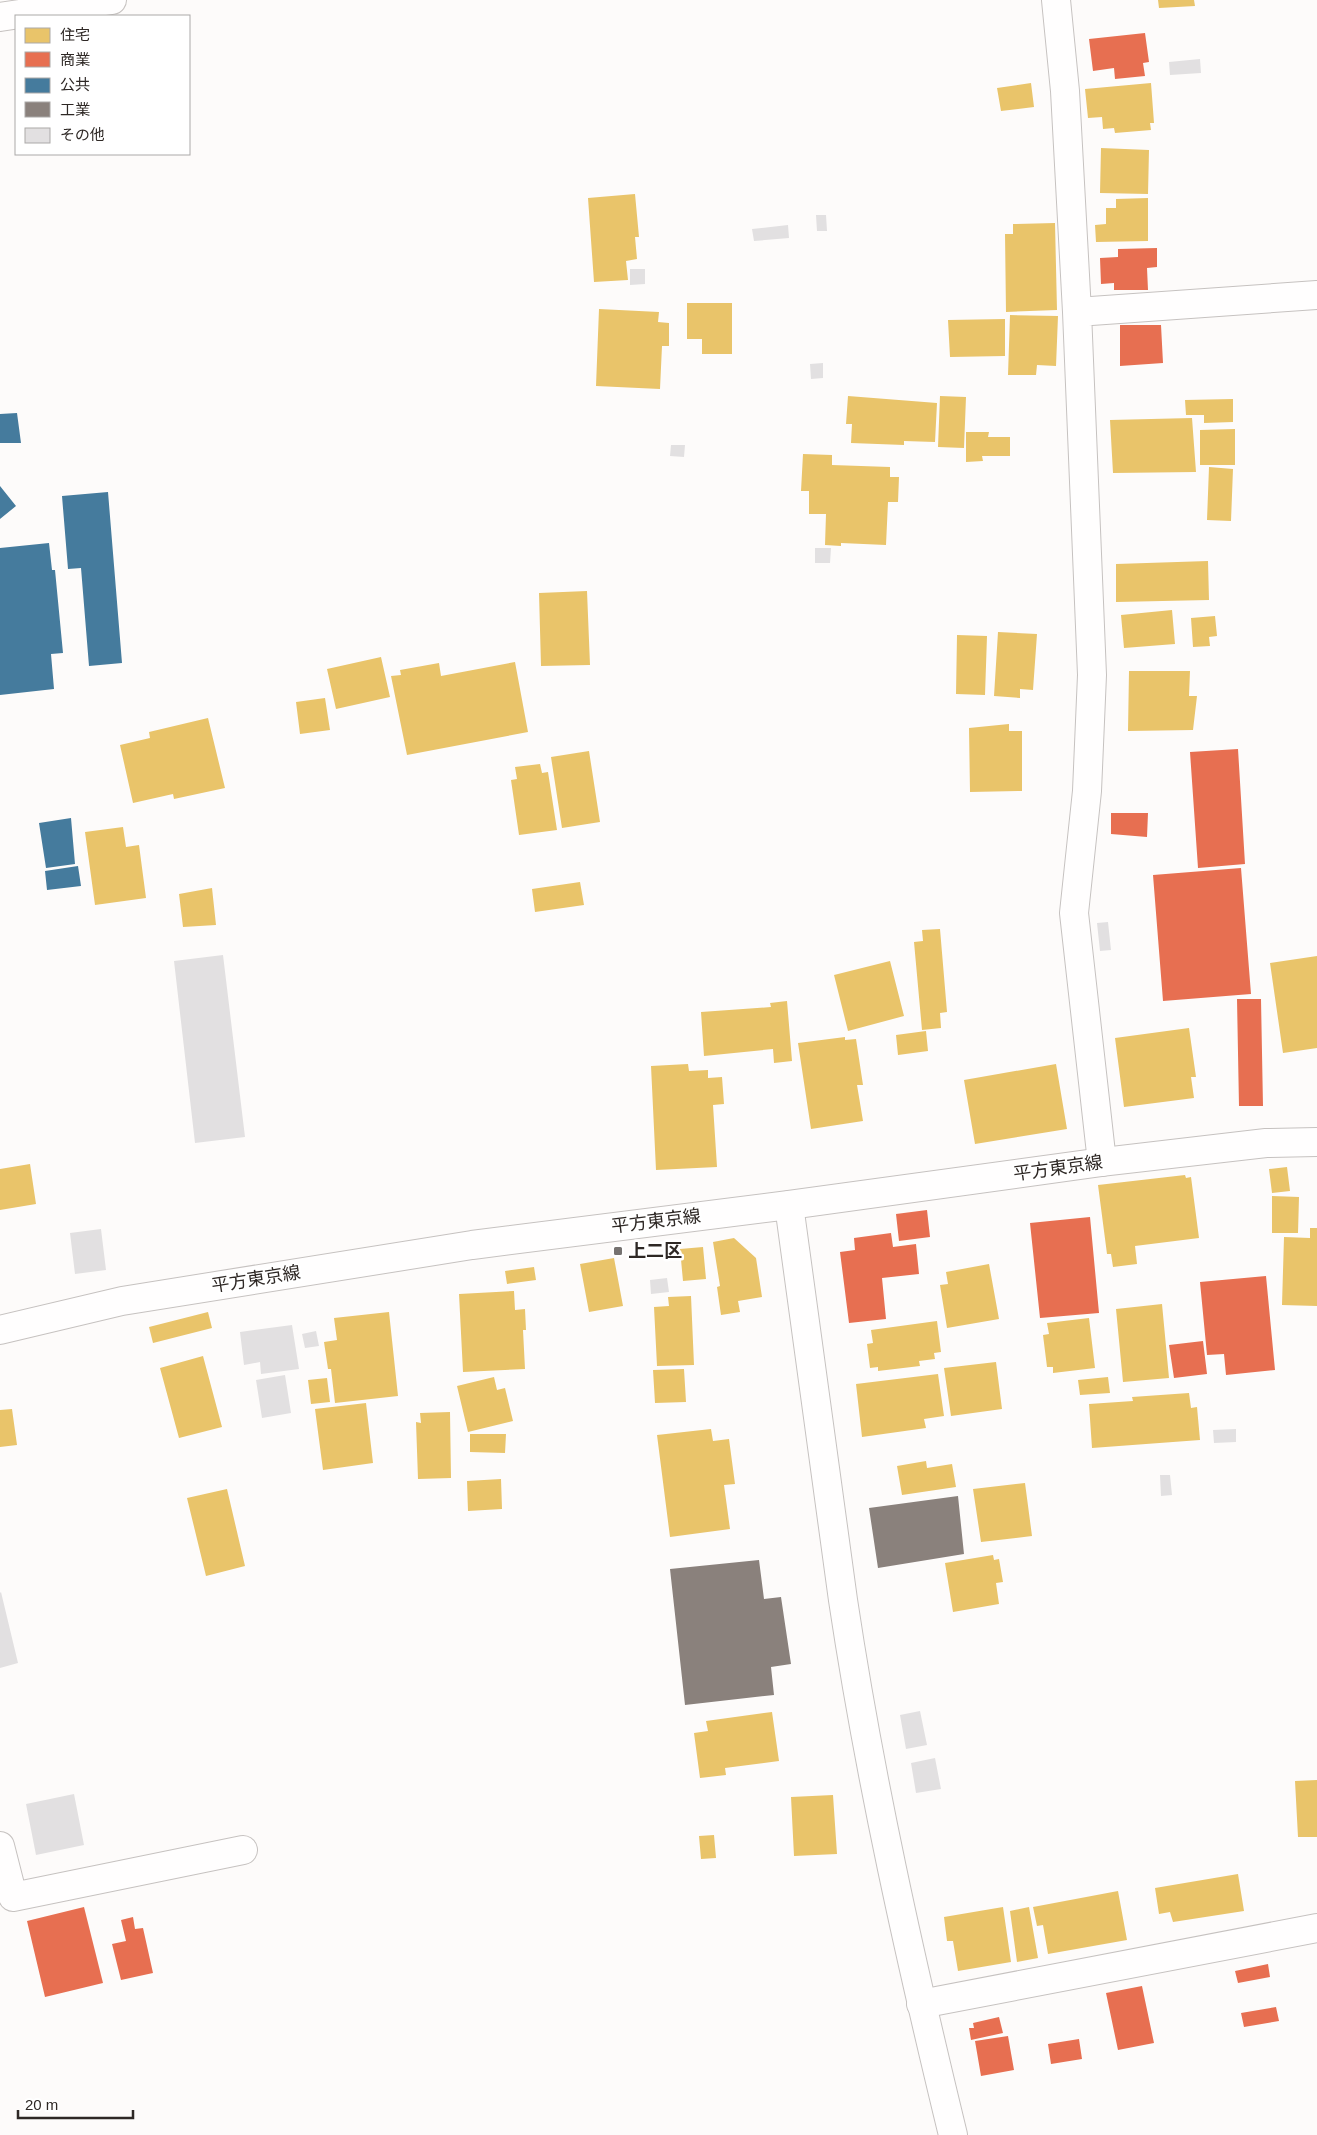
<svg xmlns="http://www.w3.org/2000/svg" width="1317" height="2135" font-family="Helvetica,'Noto Sans JP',sans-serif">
	<rect width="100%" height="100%" fill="#fdfbfa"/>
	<path fill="#e9c46a" d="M1158 0H1194L1195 6 1159 8Z
		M1031 83 1034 107 1001 111 997 88Z
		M1151 83 1154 123H1150L1151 130 1115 133 1114 128 1103 129 1102 117 1088 118 1085 89Z
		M1101 148 1149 150 1148 194 1100 193Z
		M635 194 639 237H635L637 259 626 261 628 280 594 282 588 198Z
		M1148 198V241L1096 242 1095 225 1106 224V208H1116V199Z
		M1055 223 1057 310 1006 312 1005 234H1013V224Z
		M687 303H732V354H702V339H687Z
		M599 309 659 312 658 322 669 323V346H662L660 389 596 386Z
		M1010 315 1058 316 1056 366 1037 365 1036 375H1008Z
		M1005 319V356L950 357 948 320Z
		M848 396 937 403 935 442 904 441V445L851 443 852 424H846Z
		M940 396 966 397 964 448 938 447Z
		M1233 399V422L1204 423V415H1186L1185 400Z
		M1192 418 1196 472 1113 473 1110 420Z
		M1235 429V465H1200V430Z
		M966 432H989L988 437H1010V456H982L983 461 966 462Z
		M803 454 832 455V465L890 467V477H899L898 502H888L886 545 841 543V546L825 545 826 514H809V491H801Z
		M1209 467 1233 469 1231 521 1207 520Z
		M1208 561 1209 600 1116 602V564Z
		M587 591 590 665 541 666 539 593Z
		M1172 610 1175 644 1124 648 1121 615Z
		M1215 616 1217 636 1209 637 1210 646 1193 647 1191 618Z
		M998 632 1037 634 1033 690 1020 689V698L994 696Z
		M957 635 987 636 985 695 956 694Z
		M381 657 390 697 336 709 327 669Z
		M515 662 528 732 407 755 391 676 401 675 400 670 439 663 441 676Z
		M1129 671H1190L1189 696H1197L1193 730 1128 731Z
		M325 698 330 730 300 734 296 702Z
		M208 718 225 788 174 799 173 794 133 803 120 745 150 738 149 732Z
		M1009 724V731H1022V791L970 792 969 728Z
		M589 751 600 822 562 828 551 757Z
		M540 764 542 773 548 772 557 830 519 835 511 780 517 779 515 767Z
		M123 827 126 847 139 845 146 898 95 905 85 832Z
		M580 882 584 905 535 912 532 889Z
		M212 888 216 925 183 927 179 894Z
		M940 929 947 1012 940 1013 941 1028 922 1030 914 942 923 941 922 930Z
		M1317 956V1048L1283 1053 1270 963Z
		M890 961 904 1016 848 1031 834 975Z
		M787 1001 792 1061 774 1063 773 1049 704 1056 701 1012 771 1007 770 1003Z
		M1189 1028 1196 1077H1191L1194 1098 1124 1107 1115 1038Z
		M926 1031 928 1051 898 1055 896 1035Z
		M845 1037V1040L856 1039 863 1085H857L863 1121 811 1129 798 1043Z
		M688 1064 689 1071 708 1070V1078L722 1077 724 1104 713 1105 717 1167 656 1170 651 1066Z
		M1056 1064 1067 1129 975 1144 964 1080Z
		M30 1164 36 1204 0 1210V1169Z
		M1287 1167 1290 1191 1272 1193 1269 1169Z
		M1185 1175 1186 1178 1191 1177 1199 1238 1135 1246 1137 1264 1113 1267 1111 1254H1107L1098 1185Z
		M1272 1196 1299 1197 1298 1233H1272Z
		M1310 1228H1317V1306L1282 1305 1284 1237 1310 1238Z
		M734 1238 756 1258 762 1297 738 1301 740 1312 721 1315 717 1287 720 1286 713 1242Z
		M703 1247 706 1279 683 1281 680 1249Z
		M614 1258 623 1306 589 1312 580 1264Z
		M989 1264 999 1319 947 1328 940 1285 948 1284 946 1272Z
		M534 1267 536 1280 507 1284 505 1271Z
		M514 1291 515 1310 525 1309 526 1330H523L525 1369 463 1372 459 1294Z
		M691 1296 694 1365 657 1366 654 1307 669 1306 668 1297Z
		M1162 1304 1169 1378 1123 1382 1116 1309Z
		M208 1312 212 1328 153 1343 149 1327Z
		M389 1312 398 1396 335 1403 331 1369H328L324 1342 337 1340 334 1318Z
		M1089 1318 1095 1368 1053 1373V1367H1047L1043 1335 1049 1334 1047 1323Z
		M937 1321 941 1352 934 1353 935 1359 919 1361 920 1366 878 1371V1367L870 1368 867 1344 873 1343 871 1330Z
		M203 1356 222 1427 179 1438 160 1368Z
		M996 1362 1002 1409 951 1416 944 1368Z
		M684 1369 686 1402 655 1403 653 1370Z
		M938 1374 944 1416 924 1419 926 1428 862 1437 856 1384Z
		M494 1377 497 1390 505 1388 513 1421 468 1432 457 1386Z
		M1108 1377 1110 1393 1080 1395 1078 1380Z
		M327 1378 330 1402 311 1404 308 1380Z
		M1189 1393 1191 1408 1197 1407 1200 1440 1092 1448 1089 1404 1133 1401 1132 1397Z
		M366 1403 373 1463 323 1470 315 1409Z
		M12 1409 17 1445 0 1447V1410Z
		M450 1412 451 1478 418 1479 416 1422 421 1423 420 1413Z
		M711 1429 713 1441 729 1439 735 1484 724 1485 730 1529 670 1537 657 1435Z
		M470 1434H506L505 1453 470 1452Z
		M926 1461 927 1468 952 1464 956 1487 902 1495 897 1466Z
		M501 1479 502 1509 468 1511 467 1481Z
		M1025 1483 1032 1536 981 1542 973 1489Z
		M227 1489 245 1566 206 1576 187 1498Z
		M993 1555 994 1560 999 1559 1003 1582 996 1583 999 1604 953 1612 945 1563Z
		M772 1712 779 1761 725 1768 726 1775 700 1778 694 1733 708 1731 706 1721Z
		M1317 1780V1837H1298L1295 1781Z
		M833 1795 837 1854 794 1856 791 1797Z
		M714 1835 716 1858 701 1859 699 1836Z
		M1238 1874 1244 1911 1173 1922 1170 1912 1159 1914 1155 1888Z
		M1118 1891 1127 1940 1048 1954 1043 1925 1037 1926 1033 1907Z
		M1003 1907 1011 1962 958 1971 953 1941H947L944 1917Z
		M1029 1907 1038 1958 1017 1962 1010 1911Z"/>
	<path fill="#e76f51" d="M1145 33 1149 62 1143 63 1145 76 1115 79 1114 68 1093 71 1089 39Z
		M1157 248V267L1147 268 1148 290H1114V283L1101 284 1100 258 1118 257V249Z
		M1120 325H1161L1163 363 1120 366Z
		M1238 749 1245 864 1198 868 1190 752Z
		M1111 813H1148L1147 837 1111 834Z
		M1241 868 1251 994 1163 1001 1153 875Z
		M1237 999H1261L1263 1106H1239Z
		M927 1210 930 1237 899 1241 896 1214Z
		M1090 1217 1099 1313 1040 1318 1030 1223Z
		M891 1233 893 1247 916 1244 919 1274 882 1278 886 1319 849 1323 840 1252 855 1250 854 1238Z
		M1266 1276 1275 1370 1226 1375 1224 1354 1207 1355 1200 1282Z
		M1203 1341 1207 1374 1174 1378 1169 1345Z
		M84 1907 103 1983 45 1997 27 1921Z
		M133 1917 135 1929 143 1928 153 1973 121 1980 112 1944 126 1941 121 1920Z
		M1268 1964 1270 1977 1238 1983 1235 1971Z
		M1142 1986 1154 2043 1118 2050 1106 1993Z
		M1276 2007 1279 2021 1244 2027 1241 2013Z
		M999 2017 1003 2033 971 2040 969 2028H974L973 2023Z
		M1008 2036 1014 2070 981 2076 975 2041Z
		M1079 2039 1082 2059 1051 2064 1048 2044Z"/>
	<path fill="#457b9d" d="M17 413 21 443H0V414Z
		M0 486 16 506 0 519Z
		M108 492 122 663 89 666 81 568 68 569 62 496Z
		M49 543 52 570H55L63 653 51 654 54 689 0 695V548Z
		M71 818 75 864 46 868 39 823Z
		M78 866 81 886 47 890 45 871Z"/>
	<path fill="#8a817c" d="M958 1496 964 1554 878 1568 869 1508Z
		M759 1560 764 1599 781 1597 791 1664 771 1667 774 1695 685 1705 670 1569Z"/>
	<path fill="#e2e0e1" d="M1200 59 1201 73 1170 75 1169 62Z
		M816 215H826L827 231H817Z
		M788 225 789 238 754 241 752 229Z
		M630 269H645V284L630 285Z
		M823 363V378L811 379 810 364Z
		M671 445H685L684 457 670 456Z
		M815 548H831L830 563H815Z
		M1108 922 1111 950 1100 951 1097 923Z
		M223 955 245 1137 195 1143 174 961Z
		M101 1229 106 1270 75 1274 70 1233Z
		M667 1278 669 1292 651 1294 650 1280Z
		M292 1325 299 1369 261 1374 260 1362 244 1365 240 1332Z
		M316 1331 319 1346 305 1348 302 1334Z
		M285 1375 291 1413 262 1418 256 1380Z
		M1236 1429V1442L1214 1443 1213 1430Z
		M1160 1475H1170L1172 1495 1161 1496Z
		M1 1592 18 1663 0 1668V1593Z
		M920 1711 927 1745 906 1749 900 1715Z
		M935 1758 941 1789 916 1793 911 1763Z
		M74 1794 84 1845 36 1855 26 1804Z"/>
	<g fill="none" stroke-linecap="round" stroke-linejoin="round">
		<defs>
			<path id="minor" d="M1056 0 1065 91 1077 312 1092 675 1087 791 1074 913 1102 1162
				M0 17 112 0
				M1077 312 1317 295
				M0 1846 13 1897 243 1850
				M921 2004 1317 1928"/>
			<path id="tertiary" d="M789 1205C807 1336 824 1468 843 1600 870 1780 910 1958 953 2135"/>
			<path id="secondary" d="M0 1330 122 1301 472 1245 789 1205 1102 1162 1266 1143 1317 1142"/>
		</defs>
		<use href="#minor" stroke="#c6c2c0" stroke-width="30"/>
		<use href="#tertiary" stroke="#c6c2c0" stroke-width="30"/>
		<use href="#secondary" stroke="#c6c2c0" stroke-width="30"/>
		<use href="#minor" stroke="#fffefe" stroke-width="28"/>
		<use href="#tertiary" stroke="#fffefe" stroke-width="28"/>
		<use href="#secondary" stroke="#fffefe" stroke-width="28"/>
	</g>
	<rect fill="#767270" stroke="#fff" stroke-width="2" x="613" y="1246" width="10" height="10" rx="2.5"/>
	<g text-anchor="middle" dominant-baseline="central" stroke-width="5" stroke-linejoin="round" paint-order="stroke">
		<g font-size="18" fill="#2e2825" stroke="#fff">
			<text transform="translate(1058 1168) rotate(-8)">平方東京線</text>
			<text transform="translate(656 1221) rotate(-7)">平方東京線</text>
			<text transform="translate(256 1279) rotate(-9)">平方東京線</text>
		</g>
		<g font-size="18" font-weight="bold" fill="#2e2825" stroke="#fff" text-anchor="start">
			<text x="628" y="1251">上二区</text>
		</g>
	</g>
	<rect x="15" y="15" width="175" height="140" fill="#ffffff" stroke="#aba9a8"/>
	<rect x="25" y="28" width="25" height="15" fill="#e9c46a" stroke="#aba9a8"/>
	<text x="60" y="40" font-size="15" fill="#2e2825">住宅</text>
	<rect x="25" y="52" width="25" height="15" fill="#e76f51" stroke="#aba9a8"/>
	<text x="60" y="65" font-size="15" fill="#2e2825">商業</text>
	<rect x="25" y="78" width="25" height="15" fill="#457b9d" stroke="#aba9a8"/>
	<text x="60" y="90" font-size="15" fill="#2e2825">公共</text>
	<rect x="25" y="102" width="25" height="15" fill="#8a817c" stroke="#aba9a8"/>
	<text x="60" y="115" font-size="15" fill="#2e2825">工業</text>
	<rect x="25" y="128" width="25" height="15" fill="#e2e0e1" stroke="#aba9a8"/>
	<text x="60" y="140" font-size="15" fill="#2e2825">その他</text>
	<path d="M18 2110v8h115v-8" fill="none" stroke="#2e2825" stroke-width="2.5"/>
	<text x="25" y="2110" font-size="15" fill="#2e2825" stroke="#ffffff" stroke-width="4" paint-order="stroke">20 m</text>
</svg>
